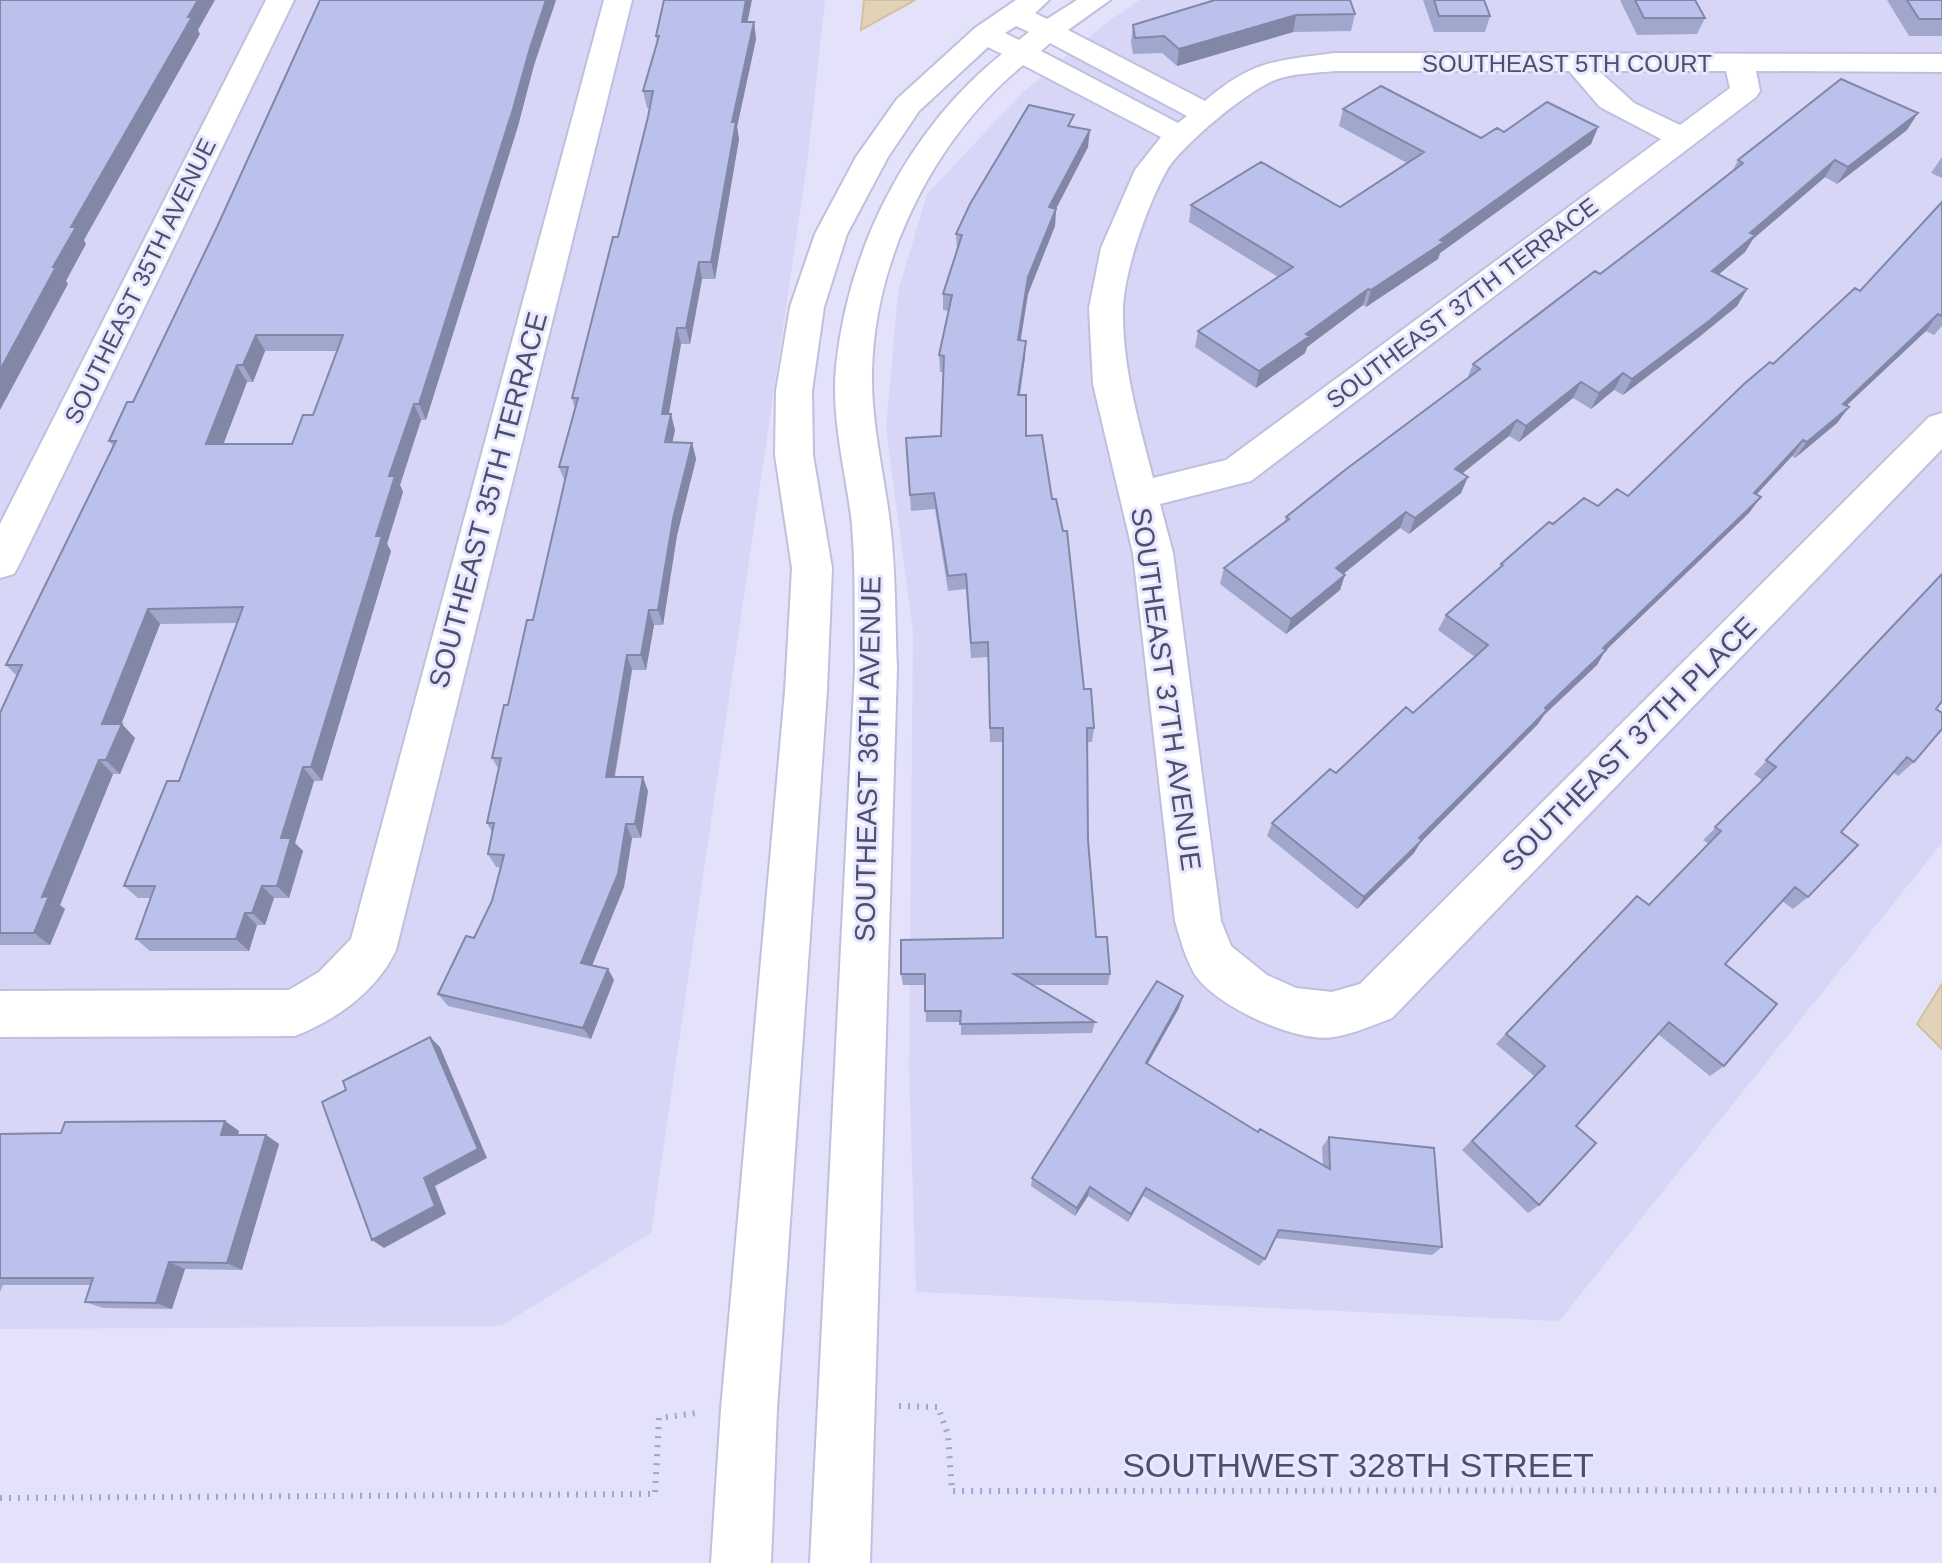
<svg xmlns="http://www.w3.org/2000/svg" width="1942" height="1563" font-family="Arial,sans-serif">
	<rect width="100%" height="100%" fill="#e4e1fa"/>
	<path fill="#d8d6f6" d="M0 0H825L808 157 651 1233 501 1326 0 1329Z
		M1140 0H1942V843L1559 1321 916 1292 909 1066 913 632 886 429 898 292 927 194 1022 93 1110 20Z"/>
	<path fill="#e1d2b8" stroke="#d2c09f" stroke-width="2" d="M864 0H915L861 30Z
		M1942 984V1049L1917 1024Z"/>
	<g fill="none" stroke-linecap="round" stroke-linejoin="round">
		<defs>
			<path id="minor" d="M266 0H294L20 563 14 574 0 578V524Z
				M604 0H632L396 950C377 991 336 1020 295 1036L0 1037V991L289 990 319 972 351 939Z
				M1016 0H1049L1035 13 1047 19 1077 0H1110L1068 30 1205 101C1253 60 1275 61 1335 53L1942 54V72L1756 71 1760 91 1756 97 1251 481 1160 504 1173 553 1221 921 1231 946 1267 975 1296 988 1332 992 1360 984 1929 417 1942 413V449L1392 1018C1374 1025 1353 1034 1334 1037 1297 1044 1213 1005 1194 973 1185 957 1180 938 1175 921L1133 553 1093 384 1089 308 1101 248 1135 170 1161 137 1023 65C935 138 874 257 872 373 871 424 884 473 890 523 896 572 895 621 897 669L870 1563H810L855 669C854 621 856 572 852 524 846 472 831 420 836 367 848 248 908 129 1002 54L988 47 919 111 888 157 847 234 824 307 812 391 813 455 832 568 827 691 777 1409 771 1563H711L721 1409 785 691 792 568 775 455 776 391 790 307 815 234 856 157 897 99 975 28ZM1016 26 1029 32 1019 40 1005 33ZM1050 43 1187 116 1178 123 1041 51ZM1335 71H1569L1600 107 1661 139 1226 460 1153 478C1139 423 1122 367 1123 309 1124 271 1148 203 1167 170 1183 144 1247 91 1275 80 1292 73 1316 73 1335 71ZM1599 71H1726L1730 88 1680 125 1634 103Z"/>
		</defs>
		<use href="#minor" stroke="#bec0dd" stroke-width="4"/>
		<path stroke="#9fa5d1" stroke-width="6" stroke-dasharray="2 7" stroke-linecap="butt" d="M899 1406 938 1407 948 1435 952 1491 1942 1490
			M0 1498 655 1494 659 1418 697 1413"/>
		<use href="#minor" fill="#fff" fill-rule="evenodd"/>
	</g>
	<path fill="#a1a6cc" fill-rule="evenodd" d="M320 0H556L534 65 518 126 426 420H421L400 485 403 492 387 544 391 551 322 781H314L295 843 303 851 289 898H274L265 925H257L249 951H150L136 939 151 898H138L124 886 179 781 237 623 160 624 121 724 135 738 120 774H113L90 830 60 905 65 909 50 945H0V713L17 676 6 665 113 446 109 441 133 402 217 227ZM265 351H337L313 415 292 444H223L247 382H253Z
		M1215 0 1355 14 1351 31 1293 32 1177 66 1162 53 1133 54 1131 42 1133 25Z
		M1423 0H1484L1490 16 1485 32H1434Z
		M1620 0H1695L1705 18 1697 34 1637 35Z
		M1887 0H1942V36H1909Z
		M748 22H754L756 39 737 127 739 139 715 279H702L690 344H681L669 414 675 430 672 442 692 443 696 459 677 535 663 625H654L646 670H632L615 777 648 791 641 838H632L624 887 592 966 608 969 614 980 591 1039 448 1006 438 994 474 938 492 901 500 867H496L488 854 492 832 487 823 499 770 492 758 533 620 565 482 559 467 575 409 572 398 618 237 650 108H647L643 91 657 43 656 36Z
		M1343 109 1481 138 1504 132 1598 127 1591 144 1440 253 1438 259 1366 307 1363 305 1307 347 1305 353 1256 388 1195 347 1198 331 1278 277 1189 222 1191 205 1340 207 1407 163 1339 126Z
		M1073 127 1088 147 1056 209 1055 226 1028 294 1020 340 1025 357 1020 395 1026 436 1052 499 1084 689 1094 728 1092 742H1087L1088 840 1096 937 1110 974 1108 985H1033L1095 1022 1092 1033 961 1035V1022H926L925 985H903L901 974 1003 938 1002 742H990L988 657 971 658 966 589 948 591 935 509 911 511 906 438 941 436 943 372H940L939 355 949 311 943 310V294L957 251 956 234Z
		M1907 130 1837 184 1825 177 1753 239 1745 252 1719 274 1747 289 1737 306 1699 337 1623 395 1614 390 1591 409 1573 398 1519 442 1509 436 1462 473 1461 493 1409 534 1400 528 1344 573 1340 590 1286 634 1220 584 1224 568 1285 522 1286 517 1467 379 1473 364 1600 274 1663 226 1732 172 1738 160Z
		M1942 157V178L1931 173Z
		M1942 202V326L1934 335 1926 331 1846 406 1849 407 1837 423 1795 458 1792 456 1757 494 1749 513 1605 651 1597 665 1544 715 1538 724 1420 843 1414 853 1357 909 1267 836 1272 823 1413 713 1475 657 1438 630 1446 615 1499 569 1501 564 1553 524 1598 506 1628 496 1773 364 1860 291Z
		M1942 574 1936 709 1914 762 1898 776 1894 773 1841 832 1808 897 1793 909 1782 901 1725 964 1724 1066 1710 1076 1658 1034 1576 1126 1539 1205 1528 1213 1462 1150 1534 1076 1496 1044 1637 896 1649 905 1709 844 1703 840 1763 781 1754 774Z
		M1179 1008 1147 1064 1258 1132 1323 1165 1322 1147 1329 1137 1442 1247 1432 1255 1275 1238 1265 1259 1259 1266 1143 1196 1128 1222 1088 1196 1075 1216 1031 1186 1032 1178Z
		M225 1121 239 1131 238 1135H266L279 1144 242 1270 185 1269 172 1309 103 1308 85 1302 91 1285H3L0 1292V1134L61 1133Z"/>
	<path fill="#8387a6" d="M198 0H215L198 30 200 34 84 240 86 244 66 281 68 284 0 410V370L53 267 71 227Z
		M546 0H556L534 65 518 126 426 420 419 404 530 48Z
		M746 0H752L744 39 742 22Z
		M1296 15 1293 32 1177 66 1179 49Z
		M754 22 756 39 737 127 739 139 715 279 711 262 732 122Z
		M1918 113 1907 130 1837 184 1848 167Z
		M1598 127 1591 144 1440 253 1438 259 1366 307 1371 290Z
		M1090 130 1088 147 1048 224 1049 207Z
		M1835 160 1825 177 1753 239 1745 252 1703 288 1712 271 1750 233Z
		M1056 209 1055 226 1028 294 1018 357V340L1028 277Z
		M699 262 702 279 690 344 686 328Z
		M1368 289 1363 305 1307 347 1305 353 1256 388 1259 371 1306 334Z
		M1747 289 1737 306 1699 337 1623 395 1632 379Z
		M1938 314 1926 331 1831 420 1843 404Z
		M677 328 681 344 666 430 662 414Z
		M256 335 265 351 253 382 243 365Z
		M1026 341 1025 357 1017 411 1018 395Z
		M237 365 247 382 217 461 206 444Z
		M1623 373 1614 390 1591 409 1599 393Z
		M1581 382 1573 398 1519 442 1526 426Z
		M414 404 421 420 400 485 403 492 387 544 391 551 322 781 311 767 376 536 389 476Z
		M1849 407 1837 423 1795 458 1807 442Z
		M671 414 675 430 669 458 665 442Z
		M1517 420 1509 436 1448 485 1455 469Z
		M1803 440 1792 456 1743 509 1754 493Z
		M692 443 696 459 677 535 663 625 658 610 673 519Z
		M1468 477 1461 493 1409 534 1415 518Z
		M1761 497 1749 513 1605 651 1597 665 1544 715 1538 724 1420 843 1414 853 1357 909 1364 897 1603 648Z
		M1406 512 1400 528 1331 584 1336 568Z
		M1345 575 1340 590 1286 634 1291 619Z
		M148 609 160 624 116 738 102 724Z
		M649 610 654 625 646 670 641 655Z
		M627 655 632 670 612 790 606 777Z
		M122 724 135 738 120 774 106 760Z
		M99 760 113 774 60 905 65 909 50 945 34 933 42 897Z
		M303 767 314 781 295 843 303 851 289 898 277 886 281 838Z
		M643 777 648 791 641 838 635 824Z
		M626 824 632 838 624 887 588 975 581 963Z
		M262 886 274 898 265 925 252 913Z
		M245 913 257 925 249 951 236 939Z
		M608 969 614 980 591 1039 583 1028Z
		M1183 996 1179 1008 1142 1074 1146 1063Z
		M430 1037 440 1047 487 1158 435 1186 446 1214 384 1248 372 1240 424 1178Z
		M225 1121 239 1131 235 1144 221 1135Z
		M266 1135 279 1144 242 1270 227 1263Z
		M1090 1187 1088 1196 1075 1216 1077 1208Z
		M1146 1188 1143 1196 1128 1222 1131 1214Z
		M169 1262 185 1269 172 1309 156 1303Z"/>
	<path fill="#bbc1ed" stroke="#8387a6" stroke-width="2" fill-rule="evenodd" d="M0 0H198L188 17H192L71 227H76L53 267H56L0 370Z
		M320 0H546L530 48 513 109 419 404H414L389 476H395L376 536H382L311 767H303L281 838H291L277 886H262L252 913H245L236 939H136L155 886H124L167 781H179L243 607 148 609 102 724H122L106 760H99L75 817 42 897 49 896 34 933H0V713L22 665H6L116 441H109L127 402H133L217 227ZM256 335H343L313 415H303L292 444H206L237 365H243Z
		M664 0H746L742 22H754L732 122H736L711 262H699L686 328H677L662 414H671L665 442 692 443 673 519 658 610H649L641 655H627L606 777H643L635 824H626L618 874 581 963 608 969 583 1028 438 994 466 936 474 938 492 901 504 855 488 854 494 823H487L501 758H492L504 705H508L527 620H533L568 467H559L578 398H572L613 237H618L648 117 653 91H643L659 36H656Z
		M1215 0H1350L1355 14 1296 15 1179 49 1164 36 1135 38 1133 25Z
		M1434 0H1484L1490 16H1439Z
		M1635 0H1695L1705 18H1644Z
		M1907 0H1942V19H1919Z
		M1841 79 1918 113 1848 167 1835 160 1750 233 1755 235 1712 271 1747 289 1709 321 1632 379 1623 373 1599 393 1581 382 1526 426 1517 420 1455 469 1468 477 1415 518 1406 512 1336 568 1345 575 1291 619 1224 568 1289 519 1286 517 1345 470 1480 369 1473 364 1595 271 1600 274 1663 226 1743 163 1738 160Z
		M1381 86 1481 138 1497 128 1504 132 1547 102 1598 127 1440 240 1444 242 1371 290 1368 289 1306 334 1310 336 1259 371 1198 331 1293 267 1191 205 1261 162 1340 207 1424 152 1343 109Z
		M1029 105 1074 115 1068 126 1090 130 1049 207 1056 209 1028 277 1018 340 1026 341 1018 395H1026V436L1042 435 1052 499H1056L1063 531H1067L1084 689H1091L1094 728H1087L1088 840 1096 937H1107L1110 974H1014L1095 1022 960 1024 961 1011H925V974H901V940L1003 938V728H990L988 642 971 643 966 574 948 576 934 493 910 495 906 438 941 436 944 356 939 355 952 295 943 294 962 235 956 234 970 204Z
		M1942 202V316L1938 314 1843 404 1849 407 1807 442 1803 440 1754 493 1761 497 1603 648 1606 650 1545 708 1547 710 1419 838 1422 840 1364 897 1272 823 1330 769 1336 773 1406 707 1413 713 1488 645 1446 615 1503 565 1501 564 1549 522 1553 524 1584 498 1598 506 1617 489 1628 496 1744 384 1770 362 1773 364 1855 288 1860 291Z
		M1942 574V701L1936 709 1942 713V729L1914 762 1907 757 1841 832 1858 845 1808 897 1795 887 1725 964 1777 1004 1724 1066 1669 1022 1576 1126 1596 1143 1539 1205 1472 1141 1545 1066 1506 1034 1637 896 1649 905 1721 831 1715 827 1776 767 1766 760Z
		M1157 981 1183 996 1146 1063 1258 1132 1260 1129 1330 1169 1329 1137 1434 1148 1442 1247 1279 1230 1265 1259 1146 1188 1131 1214 1090 1187 1077 1208 1032 1178Z
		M430 1037 478 1149 424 1178 435 1206 372 1240 322 1102 346 1090 343 1081Z
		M225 1121 221 1135H266L227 1263 169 1262 156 1303 85 1302 93 1278H0V1134L61 1133 65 1122Z"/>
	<g text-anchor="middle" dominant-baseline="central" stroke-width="6" stroke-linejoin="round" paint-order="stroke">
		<g font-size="24" fill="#4a506e" stroke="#e9e7fd">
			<text x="1567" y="63">SOUTHEAST 5TH COURT</text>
			<text transform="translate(140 281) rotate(-64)">SOUTHEAST 35TH AVENUE</text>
			<text transform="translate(1462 303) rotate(-37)">SOUTHEAST 37TH TERRACE</text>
		</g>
		<g font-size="28" fill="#4a506e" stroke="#e9e7fd">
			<text transform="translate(488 500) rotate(-75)">SOUTHEAST 35TH TERRACE</text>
			<text transform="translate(1166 689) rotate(82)">SOUTHEAST 37TH AVENUE</text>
			<text transform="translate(1629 744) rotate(-45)">SOUTHEAST 37TH PLACE</text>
			<text transform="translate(868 759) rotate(-89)">SOUTHEAST 36TH AVENUE</text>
		</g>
		<g font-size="34" fill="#4a506e" stroke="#e9e7fd">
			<text x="1358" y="1465">SOUTHWEST 328TH STREET</text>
		</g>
	</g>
</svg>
